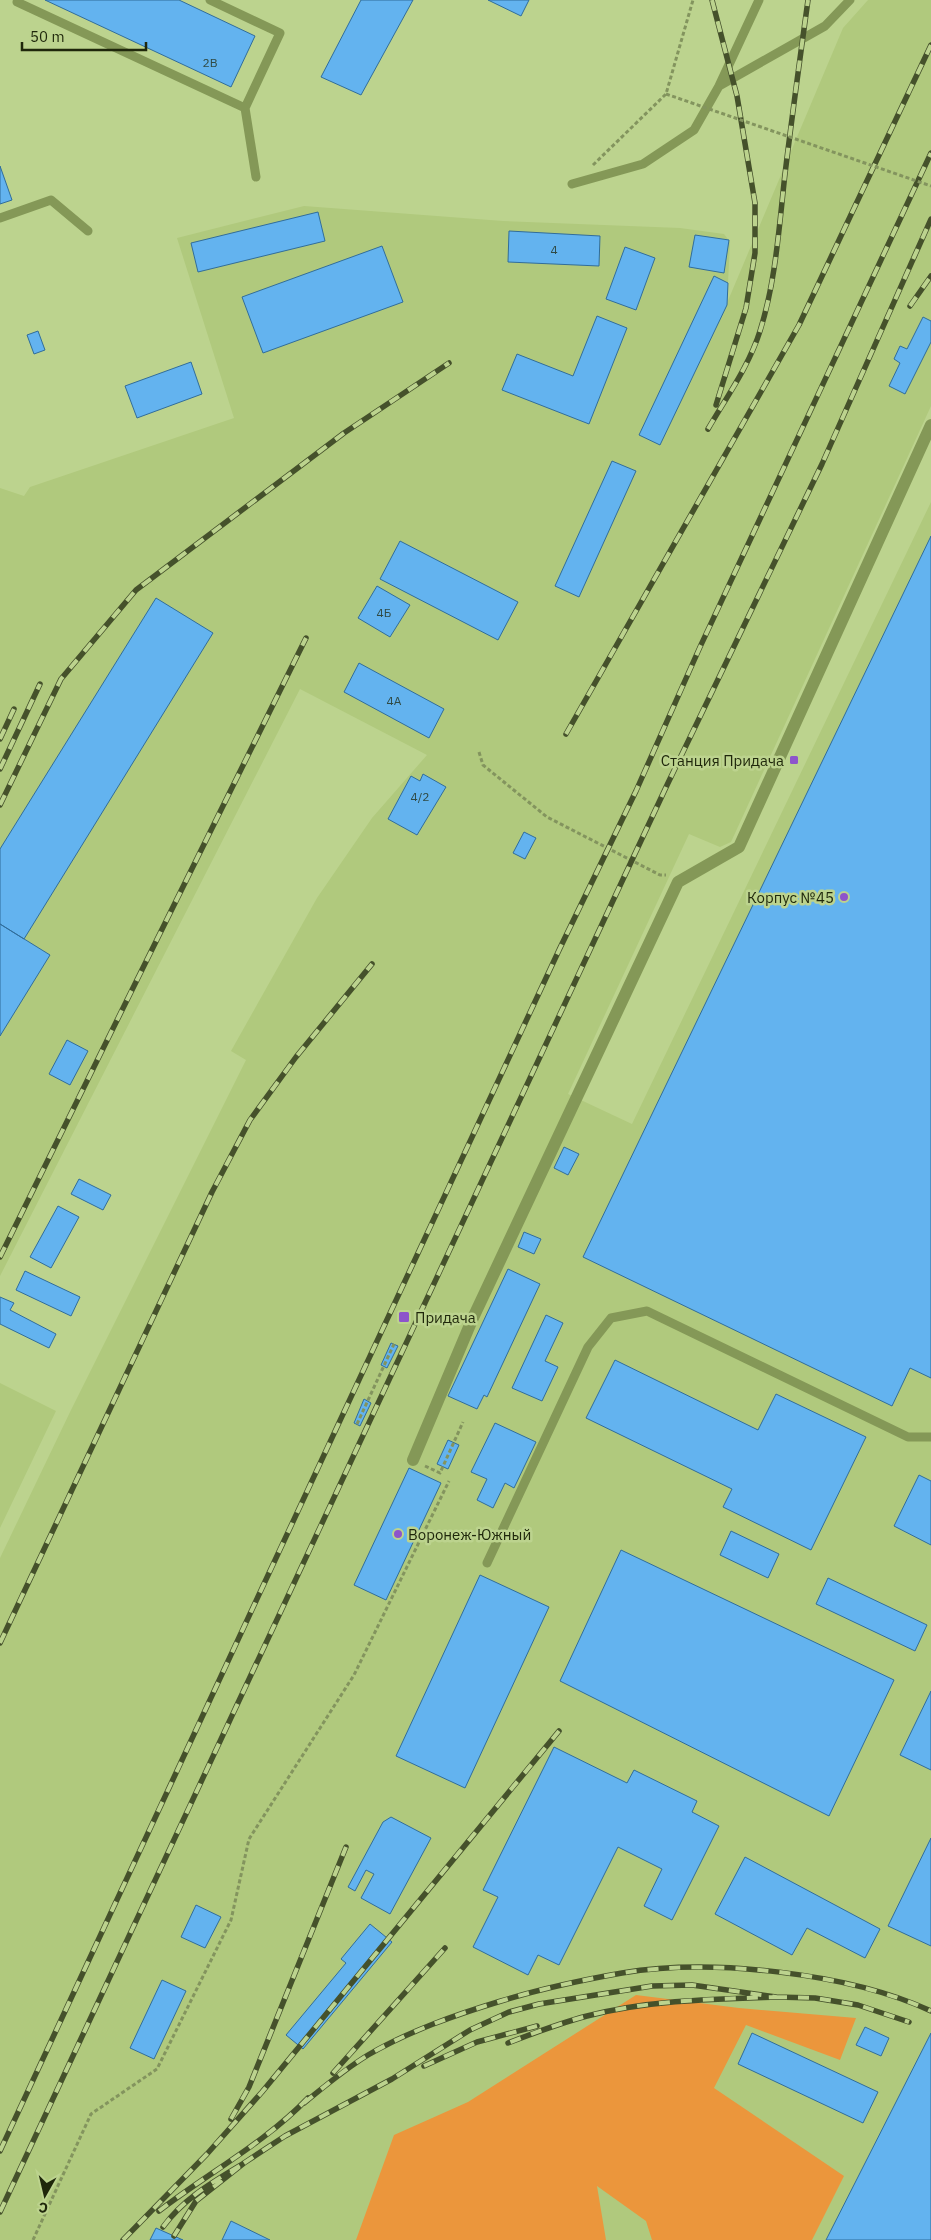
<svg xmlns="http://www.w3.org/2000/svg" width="931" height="2240" font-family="'IBM Plex Sans',sans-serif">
	<rect width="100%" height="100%" fill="#bcd38e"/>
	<path fill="#b0c97d" d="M868 0H931V406L731 842 720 847 689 834 568 1094 632 1124 931 502V2240H0V1558L71 1410 246 1060 231 1051 317 898 372 818 427 755 300 689 0 1276V488L24 496 30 487 234 418 177 238 304 206 503 221 680 228 724 234 730 242 727 303 843 28Z
		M0 1383 56 1411 0 1528Z"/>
	<path fill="#eb963c" d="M636 1995 739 2008 856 2018 840 2060 746 2025 714 2088 844 2176 812 2240H652L646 2221 597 2186 606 2240H356L394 2135 468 2102Z"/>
	<path fill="#63b3ef" stroke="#316d9a" d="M45 0H179L255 36 231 87Z
		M361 0H413L361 95 321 77Z
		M488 0H529L521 16Z
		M0 166 12 200 0 204Z
		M318 212 325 241 198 272 191 243Z
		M509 231 600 236 599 266 508 262Z
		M695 235 729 240 724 273 689 267Z
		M382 246 403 302 263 353 242 297Z
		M625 247 655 258 636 310 606 299Z
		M714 276 728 283 727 305 660 445 639 435Z
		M597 316 627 328 589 424 502 390 517 354 573 376Z
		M923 317 931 321V342L905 394 889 386 900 363 894 359 900 346 907 349Z
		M38 331 45 350 34 354 27 335Z
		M191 362 202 394 137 418 125 386Z
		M612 461 636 471 579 597 555 586Z
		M931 536V1378L910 1368 892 1406 583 1257Z
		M400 541 518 602 498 640 380 579Z
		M377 586 410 605 390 637 358 618Z
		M156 598 213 633 24 939 0 924V849Z
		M359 663 444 709 429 738 344 692Z
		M423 774 446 787 417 835 388 819 411 776 420 781Z
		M524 832 536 838 525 859 513 853Z
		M0 924 50 955 0 1036Z
		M67 1040 88 1051 70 1085 49 1074Z
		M564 1147 579 1154 568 1175 554 1168Z
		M79 1179 111 1195 103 1210 71 1194Z
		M58 1206 79 1217 51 1268 30 1257Z
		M524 1232 541 1239 534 1254 518 1247Z
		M508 1269 540 1284 487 1397 484 1395 477 1409 448 1396Z
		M25 1271 80 1297 71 1316 16 1290Z
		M0 1297 14 1303 10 1310 56 1334 49 1348 0 1324Z
		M546 1315 563 1323 545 1361 558 1367 542 1401 512 1388Z
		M391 1343 398 1346 387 1368 381 1365Z
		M615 1360 758 1430 776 1394 866 1437 811 1550 723 1507 732 1489 586 1418Z
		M364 1399 371 1403 360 1426 354 1423Z
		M495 1423 536 1442 514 1488 505 1483 493 1508 477 1500 487 1479 471 1472Z
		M448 1440 459 1445 448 1469 437 1464Z
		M409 1468 441 1483 386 1600 354 1585Z
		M919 1475 931 1481V1545L894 1526Z
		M731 1531 779 1554 768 1578 720 1555Z
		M621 1550 894 1680 829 1816 560 1681Z
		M480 1575 549 1607 465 1788 396 1756Z
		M828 1578 927 1625 915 1651 816 1604Z
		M931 1691V1770L900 1755Z
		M554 1747 627 1783 634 1770 697 1801 692 1812 719 1826 672 1920 644 1906 662 1869 618 1847 559 1965 538 1955 528 1975 473 1947 498 1897 483 1890Z
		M391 1817 431 1838 390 1914 361 1898 374 1874 366 1870 355 1891 348 1887 383 1822Z
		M931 1838V1946L888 1926Z
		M745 1857 880 1929 865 1958 807 1928 792 1955 715 1914Z
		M196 1905 221 1917 205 1948 181 1937Z
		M370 1924 392 1942 303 2049 286 2035 346 1963 341 1959Z
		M162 1980 186 1991 154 2059 130 2048Z
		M865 2027 889 2038 881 2056 856 2045Z
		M752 2033 878 2092 863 2123 738 2064Z
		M931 2033V2240H826Z
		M231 2221 270 2240H222Z
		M156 2228 183 2240H150Z"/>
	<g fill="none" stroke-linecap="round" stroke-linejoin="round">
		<path stroke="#83945e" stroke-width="3" stroke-dasharray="4 2.5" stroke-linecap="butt" d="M593 165 666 94 693 0
			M479 752 483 765 547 817 660 875H666
			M357 1424 394 1344
			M425 1466 440 1473 463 1422
			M33 2240 91 2114 157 2069 231 1920 249 1839 354 1675 449 1481"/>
		<path stroke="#849857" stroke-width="9" d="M18 0 17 2 245 108
			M210 0 280 33 245 108 256 177
			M719 86 825 26 850 0
			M572 184 643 164 694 130 719 86 759 0
			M0 218 51 200 88 231
			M487 1563 588 1347 611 1318 647 1311 908 1437H931"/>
		<path stroke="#849857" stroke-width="12" d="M413 1460 472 1320 678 882 739 847 931 425"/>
		<defs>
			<path id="rail" d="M712 0 737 96 755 203V253L746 308 716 405
				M910 306 931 276
				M708 429C726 398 749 366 760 331 776 280 779 227 785 174 792 116 800 58 808 0
				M566 734 799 325 931 45
				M0 739 14 709
				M0 769 40 684
				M0 805 61 679 136 590 344 433 449 363
				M0 1257 306 638
				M0 1643 212 1192 250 1120 296 1057 372 964
				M776 1997 815 1998 858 2005 909 2022
				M424 2066 477 2042 537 2026
				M333 2073 445 1948
				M304 2103C325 2086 345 2069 368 2055 409 2031 455 2015 501 2001 540 1989 582 1980 622 1973 712 1958 849 1973 931 2011
				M231 2119 249 2087 346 1847
				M0 2151 560 948 636 791 700 647 931 153
				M244 2163 285 2136 392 2079 470 2030 509 2012 539 2004 652 1986 692 1985 776 1997C714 1999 649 2000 587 2016 560 2023 534 2033 508 2043
				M159 2211C208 2173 265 2143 308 2098
				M0 2212 668 783 822 464 931 219
				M163 2227C184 2198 213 2182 244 2163L196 2201 174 2236
				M123 2240 207 2154 262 2092 559 1731"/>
		</defs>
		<use href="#rail" stroke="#45512b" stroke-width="5.5"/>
		<use href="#rail" stroke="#bcd38e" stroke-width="4" stroke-dasharray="11" stroke-linecap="butt"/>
		<path stroke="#83945e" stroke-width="3" stroke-dasharray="4 2.5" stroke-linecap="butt" d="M666 94 931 186"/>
	</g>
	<g fill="#8d54cb" stroke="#bcd38e" stroke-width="2">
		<rect x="789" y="755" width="10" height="10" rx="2.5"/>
		<circle cx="844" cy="897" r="5"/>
		<rect x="398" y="1311" width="12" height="12" rx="2.5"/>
		<circle cx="398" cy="1534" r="5"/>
	</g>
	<g text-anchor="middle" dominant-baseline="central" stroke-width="5" stroke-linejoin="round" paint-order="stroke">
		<g font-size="12" fill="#304a44">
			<text x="210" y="62">2В</text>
			<text x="554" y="249">4</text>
			<text x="384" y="612">4Б</text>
			<text x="394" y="700">4А</text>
			<text x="420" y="796">4/2</text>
		</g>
		<g font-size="15" fill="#1f270b" stroke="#bcd38e" text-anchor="end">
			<text x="784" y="760">Станция Придача</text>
			<text x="834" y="897">Корпус №45</text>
			<text x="415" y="1317" text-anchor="start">Придача</text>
			<text x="408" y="1534" text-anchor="start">Воронеж-Южный</text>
		</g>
	</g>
	<g transform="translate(45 2195) rotate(188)" stroke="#bcd38e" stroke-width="4" paint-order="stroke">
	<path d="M0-4L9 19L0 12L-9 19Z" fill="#1f270b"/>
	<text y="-8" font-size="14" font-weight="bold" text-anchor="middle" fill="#1f270b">С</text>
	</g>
	<path d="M22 42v8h124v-8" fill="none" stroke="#1f270b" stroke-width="2.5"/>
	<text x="30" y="42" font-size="15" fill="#1f270b" stroke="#bcd38e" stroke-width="4" paint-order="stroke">50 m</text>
</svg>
